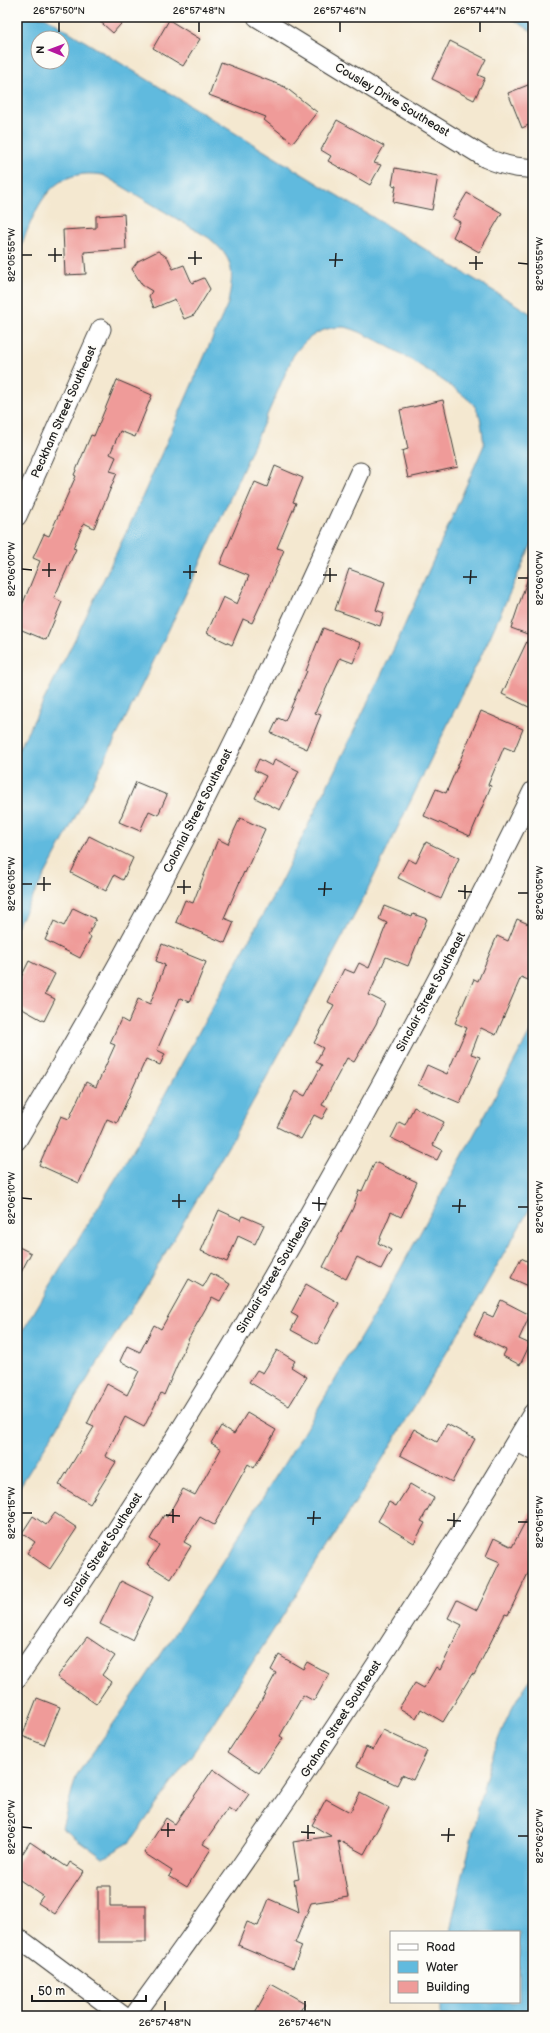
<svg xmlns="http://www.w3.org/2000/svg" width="550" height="2033" font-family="'Balsamiq Sans',sans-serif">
	<rect width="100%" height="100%" fill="#fdfcf7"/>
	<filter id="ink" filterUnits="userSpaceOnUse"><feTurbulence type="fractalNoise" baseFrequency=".025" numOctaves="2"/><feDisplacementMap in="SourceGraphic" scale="8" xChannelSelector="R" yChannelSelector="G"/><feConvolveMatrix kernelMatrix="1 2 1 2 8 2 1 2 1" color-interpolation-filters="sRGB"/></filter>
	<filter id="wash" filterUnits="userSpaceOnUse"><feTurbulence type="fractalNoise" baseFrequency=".012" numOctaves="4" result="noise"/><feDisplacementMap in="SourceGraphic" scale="16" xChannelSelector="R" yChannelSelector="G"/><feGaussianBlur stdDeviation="0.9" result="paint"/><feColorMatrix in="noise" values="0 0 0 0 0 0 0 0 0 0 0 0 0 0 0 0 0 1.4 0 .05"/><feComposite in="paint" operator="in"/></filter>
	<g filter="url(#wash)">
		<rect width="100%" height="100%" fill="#f4e8d0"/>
		<path fill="#61bade" stroke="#3e6b7d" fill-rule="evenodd" d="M17 17H45L533 315V541L490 637 367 891 297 1022 229 1145 141 1294 17 1491V1340L146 1129 279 885 399 638 484 445C482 431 482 415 473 404 459 388 363 327 343 327 320 327 306 338 293 356 209 550 119 741 17 926V753L77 635 133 518 228 303C234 270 235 260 209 238L103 175C46 166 35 213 17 256ZM38 38H62V62H38Z
			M509 17H533V32Z
			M533 1027V1203L462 1327 373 1475 282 1617 198 1746 130 1842 103 1858 62 1828 76 1776 138 1689 213 1576 299 1440 386 1295Z
			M533 1676V2016H441V2002H519V1932H450C455 1904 463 1877 469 1849 482 1790 495 1724 533 1676Z"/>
		<g id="blocks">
			<path fill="#ef9b99" d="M95 17H127L113 33Z
				M169 20 200 39 183 66 153 48Z
				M450 41 486 59 478 75 485 78 474 100 432 79Z
				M221 62 285 87 317 112 293 143 264 120 266 117 209 95Z
				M533 83V123L522 128 508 93Z
				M337 120 384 146 374 163 381 165 370 185 328 161 331 156 321 150Z
				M395 168 438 176 432 210 393 202 396 186 392 185Z
				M467 193 502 213 479 252 453 237 460 222 452 218Z
				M124 214 126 249 84 252 86 274 65 275 63 230 96 228V216Z
				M158 251 168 258 173 269 184 265 192 283 204 278 210 289 194 315 184 319 175 299 154 308 149 296 152 291 142 285 132 269 138 261Z
				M117 380 152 395 135 437 120 431 110 454 116 457 110 471 117 473 94 528 84 523 73 548 76 549 54 598 62 602 46 640 17 628V606L21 608 40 561 33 558 44 534 49 536 76 476 74 475 91 435 94 436Z
				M443 400 458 467 408 478 402 451 408 449 400 410Z
				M275 466 303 478 293 502 296 503 277 548 284 550 270 584 252 623 243 619 232 645 207 633 223 597 237 604 249 576 220 564 255 482 267 487Z
				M349 569 385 582 376 610 384 613 380 626 335 610Z
				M531 569H533V709L502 694 530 635 511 628Z
				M323 628 361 643 353 663 340 658 315 713 321 715 307 749 271 733 278 718 285 721 307 671H306Z
				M481 711 523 729 514 751 504 747 488 785 491 786 470 836 424 816 436 789 446 793Z
				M259 759 272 766 275 759 299 771 280 810 255 798 266 776 254 770Z
				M136 782 167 795 158 815 149 811 140 831 119 822Z
				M240 818 265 829 245 873 244 872 224 918 234 922 225 943 176 922 185 900 193 903 218 839 228 844Z
				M89 836 133 858 123 880 114 875 106 891 71 873Z
				M426 842 459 858 441 899 398 878 408 859 416 863Z
				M384 906 412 917 413 914 427 919 408 966 386 957 369 995 385 1003 376 1024 354 1062 347 1058 322 1105 328 1108 322 1119 314 1115 301 1139 277 1127 295 1091 305 1096 322 1065 316 1062 323 1048 314 1043 334 1005 328 1002 344 969 354 973 359 963 369 968 387 923 379 919Z
				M73 908 96 919 88 935 91 937 80 958 45 940 54 921 64 926Z
				M517 919 533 926V982L521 977 496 1035 481 1028 471 1054 480 1057 460 1103 418 1085 427 1065 447 1074 467 1028 455 1023 474 979 478 981 497 936 508 941Z
				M162 944 206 962 190 1002 180 998 157 1050 165 1054 160 1065 146 1059 117 1123 107 1119 79 1183 39 1165 61 1116 69 1119 86 1082 96 1087 115 1045 110 1043 121 1019 128 1023 138 999 150 1004 165 965 156 961Z
				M29 961 55 974 45 994 55 999 44 1021 17 1006V985Z
				M414 1107 444 1122 433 1145 442 1150 437 1160 391 1138 399 1122 405 1125Z
				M375 1162 417 1182 401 1217 391 1212 378 1243 391 1250 381 1269 357 1257 346 1279 323 1267 353 1208 359 1190 362 1191Z
				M219 1210 241 1220 243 1216 264 1225 255 1244 238 1236 227 1262 201 1251Z
				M17 1246 31 1253 17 1280Z
				M521 1258 533 1264V1288L511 1278Z
				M211 1273 230 1284 220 1301 212 1297 189 1338 164 1395 161 1393 144 1427 125 1417 105 1456 116 1462 90 1504 59 1485 94 1427 87 1424 107 1384 127 1395 139 1371 120 1361 127 1346 140 1352 154 1325 161 1329 189 1279 203 1287Z
				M306 1284 339 1303 317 1344 291 1330 298 1317 291 1313Z
				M501 1300 530 1315 519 1339 530 1344 520 1365 503 1356 506 1350 474 1334 484 1313 493 1317Z
				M277 1350 295 1361 291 1367 307 1377 289 1406 249 1382 257 1370 263 1373Z
				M247 1413 276 1430 254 1468 248 1464 214 1525 200 1517 184 1542 191 1546 171 1579 147 1564 159 1545 150 1539 164 1515 167 1517 183 1489 195 1495 221 1449 211 1443 221 1426 234 1434Z
				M447 1424 475 1439 452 1482 400 1455 414 1429 437 1442Z
				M410 1484 434 1498 421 1521 425 1523 414 1543 378 1521 389 1502 396 1506Z
				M533 1507V1563L508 1615 505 1614 474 1675 472 1674 443 1722 421 1709 416 1718 399 1708 415 1683 424 1688 436 1667 440 1670 462 1625 448 1618 457 1600 477 1610 500 1562 486 1556 494 1538 512 1547Z
				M55 1513 77 1528 50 1569 27 1553 35 1542 22 1533 33 1516 46 1525Z
				M121 1581 153 1597 132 1640 100 1624Z
				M87 1637 115 1656 102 1675 111 1682 96 1704 57 1677Z
				M279 1655 303 1669 307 1662 329 1674 314 1701 303 1695 280 1736 283 1738 259 1773 228 1752 260 1703 276 1673 271 1670Z
				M37 1698 60 1707 44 1745 22 1736Z
				M383 1730 427 1751 413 1780 402 1775 397 1785 357 1766 366 1747 373 1750Z
				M213 1769 249 1794 236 1813 228 1808 203 1844 211 1849 187 1887 169 1876 172 1871 144 1853 166 1818 175 1824Z
				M360 1793 389 1808 364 1854 338 1840 348 1897 311 1903 295 1943 302 1946 293 1968 238 1945 247 1922 258 1926 269 1899 299 1912 294 1880 299 1879 293 1842 331 1836 312 1825 326 1799 350 1812Z
				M30 1842 67 1867 70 1862 84 1871 55 1914 38 1903 43 1896 17 1878V1862Z
				M98 1886H110V1906H146V1942H98Z
				M271 1984 305 2003 297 2016H253Z"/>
		</g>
	</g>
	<g filter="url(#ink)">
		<use href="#blocks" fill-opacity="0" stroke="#3c3b37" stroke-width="1"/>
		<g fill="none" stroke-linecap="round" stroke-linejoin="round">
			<defs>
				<path id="minor" d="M257 17 486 158C502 165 516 169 533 168
					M17 516 101 329
					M17 1140C111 983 198 820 276 654 305 594 332 533 360 472
					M516 1441 533 1450
					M17 1678C213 1397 382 1098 533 791
					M17 1937 123 2016
					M134 2016C277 1821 409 1620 533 1413"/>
			</defs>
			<use href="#minor" stroke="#3c3b37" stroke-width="21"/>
			<use href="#minor" stroke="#fff" stroke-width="19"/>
		</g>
	</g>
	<path fill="none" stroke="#1c1c1c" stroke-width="1.5" d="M59 32V22M199 32V22M340 32V22M480 32V22M22 255H32M48 255H62M188 258H202M329 260H343M55 262V248M469 263H483M518 263 528 264M195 265V251M335 267 336 253M476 270V256M22 569 32 570M42 570H56M183 572H197M323 575H337M49 577V563M463 577H477M518 578H528M190 579V565M330 582V568M470 584 471 570M22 884H32M37 884H51M177 887H191M318 889H332M44 891V877M458 891 472 892M518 893H528M184 894V880M324 896 325 882M465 899V885M22 1198 32 1199M172 1201H186M312 1203 326 1204M452 1206H466M518 1207H528M179 1208V1194M319 1211V1197M459 1213 460 1199M22 1513H32M166 1515 180 1516M307 1518H321M447 1520 461 1521M518 1522H528M173 1523V1509M313 1525 314 1511M454 1527V1513M22 1827 32 1828M161 1830H175M301 1832 315 1833M441 1835H455M518 1836H528M168 1837V1823M308 1839V1825M448 1842 449 1828M165 2011V2001M305 2011V2001"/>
	<g text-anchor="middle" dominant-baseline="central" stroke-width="3.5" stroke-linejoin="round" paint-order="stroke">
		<g font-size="12" fill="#1c1c1c" stroke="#fdfcf7">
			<text transform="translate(392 100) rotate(31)">Cousley Drive Southeast</text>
			<text transform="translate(64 412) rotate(-66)">Peckham Street Southeast</text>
			<text transform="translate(198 811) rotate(-63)">Colonial Street Southeast</text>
			<text transform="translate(431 992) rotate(-62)">Sinclair Street Southeast</text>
			<text transform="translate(274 1275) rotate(-59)">Sinclair Street Southeast</text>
			<text transform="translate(103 1550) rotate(-57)">Sinclair Street Southeast</text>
			<text transform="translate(341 1719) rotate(-57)">Graham Street Southeast</text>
		</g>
	</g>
	<rect width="550" height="2033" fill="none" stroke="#fdfcf7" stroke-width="44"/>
	<rect x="390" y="1931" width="130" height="72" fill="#fdfcf7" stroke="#a3a29f"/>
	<rect x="398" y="1944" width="20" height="6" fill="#ffffff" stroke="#a3a29f"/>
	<text x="426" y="1951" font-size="12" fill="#1c1c1c">Road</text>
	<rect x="398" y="1961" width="20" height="12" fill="#61bade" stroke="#a3a29f"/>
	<text x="426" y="1971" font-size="12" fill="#1c1c1c">Water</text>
	<rect x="398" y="1981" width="20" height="12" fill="#ef9b99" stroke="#a3a29f"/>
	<text x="426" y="1991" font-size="12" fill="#1c1c1c">Building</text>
	<g transform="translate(50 50) rotate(271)"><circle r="19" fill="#fdfcf7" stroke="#a3a29f"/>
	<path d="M0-3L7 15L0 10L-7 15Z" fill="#b5179e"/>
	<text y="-6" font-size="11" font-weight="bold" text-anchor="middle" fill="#1c1c1c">N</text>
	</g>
	<path d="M32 1995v6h114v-6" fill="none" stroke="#1c1c1c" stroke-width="2"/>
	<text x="38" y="1995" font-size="12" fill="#1c1c1c" stroke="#fdfcf7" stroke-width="3" paint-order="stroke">50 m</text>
	<rect x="22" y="22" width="506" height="1989" fill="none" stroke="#1c1c1c" stroke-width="1.5"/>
	<g font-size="10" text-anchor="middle" fill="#1c1c1c">
		<text x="59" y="14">26°57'50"N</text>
		<text x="199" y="14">26°57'48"N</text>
		<text x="340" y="14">26°57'46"N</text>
		<text x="480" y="14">26°57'44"N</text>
		<text transform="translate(11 255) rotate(-90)" y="4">82°05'55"W</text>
		<text transform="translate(539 264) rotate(-90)" y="4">82°05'55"W</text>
		<text transform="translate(11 569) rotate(-90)" y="4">82°06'00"W</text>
		<text transform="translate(539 578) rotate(-90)" y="4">82°06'00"W</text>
		<text transform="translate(11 884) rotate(-90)" y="4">82°06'05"W</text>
		<text transform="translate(539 893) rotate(-90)" y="4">82°06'05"W</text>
		<text transform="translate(11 1198) rotate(-90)" y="4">82°06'10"W</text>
		<text transform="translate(539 1207) rotate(-90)" y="4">82°06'10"W</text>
		<text transform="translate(11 1513) rotate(-90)" y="4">82°06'15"W</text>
		<text transform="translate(539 1522) rotate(-90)" y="4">82°06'15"W</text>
		<text transform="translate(11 1827) rotate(-90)" y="4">82°06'20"W</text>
		<text transform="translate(539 1836) rotate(-90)" y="4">82°06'20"W</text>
		<text x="165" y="2026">26°57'48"N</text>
		<text x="305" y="2026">26°57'46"N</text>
	</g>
</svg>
